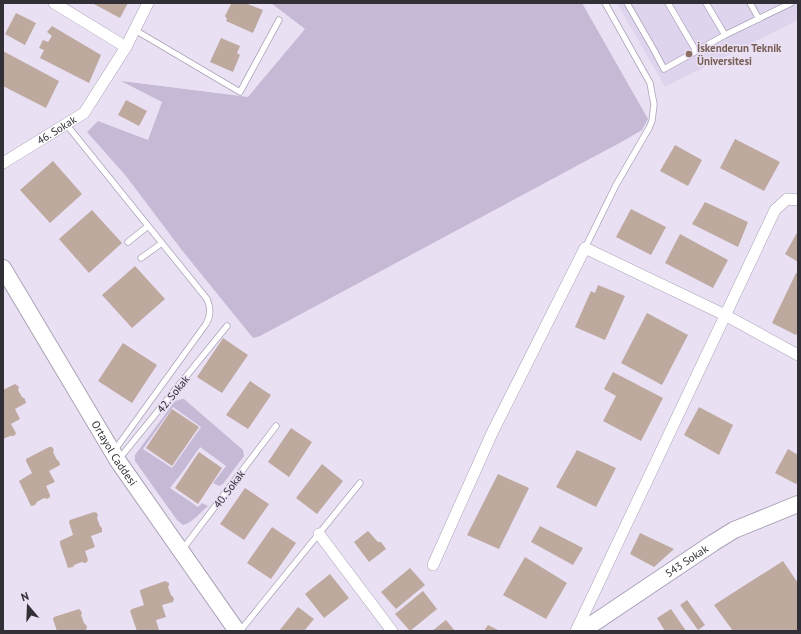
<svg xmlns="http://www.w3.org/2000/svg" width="801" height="634" font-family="'PT Sans',sans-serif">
	<rect width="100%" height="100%" fill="#e9e0f4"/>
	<path fill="#dfd4ee" d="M617 3H798V20L665 87Z"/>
	<path fill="#c6b9d6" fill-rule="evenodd" d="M271 3H582L648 119 642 130 625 140 260 336 253 338 181 249 126 176 87 132 98 121 148 140 162 102 121 81 248 97 305 29Z
		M182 399H184L243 450 244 456 223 484 219 486 213 483 226 466 200 447 181 474 170 488 198 507 202 503 208 506C200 513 193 522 183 525L177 520 135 461V455L175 401ZM173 407 201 427 172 468 143 449Z"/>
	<path fill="#bea99f" d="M92 3H128L120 18Z
		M236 3H245L263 10 253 33 226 21 227 19 225 16 231 4H235Z
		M16 13 36 23 25 45 5 34Z
		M52 26 101 55 89 83 40 58 44 50 39 48 43 40 48 42 52 36 47 32Z
		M221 38 240 46 237 53 240 55 233 72 210 62Z
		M3 51 59 81 46 108 3 86Z
		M126 100 147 111 139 126 118 115Z
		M735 139 780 162 764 191 720 168Z
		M675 145 702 160 688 186 660 171Z
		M53 161 82 194 50 223 20 190Z
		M705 202 748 222 738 247 692 224Z
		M631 209 666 227 651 255 616 237Z
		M92 210 122 243 89 273 59 239Z
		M798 231V262L785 254Z
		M680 234 728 260 713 288 665 263Z
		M135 266 165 299 132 328 102 295Z
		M796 273H798V332L796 335 772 323Z
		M598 285 625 296 605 340 575 327 591 291 595 293Z
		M647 313 688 335 662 385 621 363Z
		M223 338 248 355 222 393 197 377Z
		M123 343 157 365 132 403 98 381Z
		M613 372 663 398 641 441 603 421 616 396 604 389Z
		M250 381 271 395 248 429 226 415Z
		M15 384 18 386 19 387 18 390 22 397 25 399 26 403 15 409 20 419 11 424 16 433 15 435 13 436H10L3 439V390Z
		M699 407 733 425 719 455 684 435Z
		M172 409 199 427 172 466 146 448Z
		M291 428 312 442 289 477 268 462Z
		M49 447H52L54 450 53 452 57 460 59 461 60 465 49 471 55 482 46 486 50 495V497L47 499 44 498 37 502 35 505 31 506 19 481 32 473 26 461V459Z
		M788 449 798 455V481L796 484 775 473Z
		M577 450 616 468 596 507 556 487Z
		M199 452 222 468 198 504 175 488Z
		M322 464 343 481 317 514 296 498Z
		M498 474 529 488 499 549 467 535Z
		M245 488 269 504 244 540 220 524Z
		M94 512 97 513 98 515 97 518 100 526 102 528V532L91 536 95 547 85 551 88 560 87 562 85 563 82 562 74 565 73 567 68 568 60 544V541L73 535 69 522 70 520Z
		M540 526 583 548 573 565 531 542Z
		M272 527 296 543 271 579 247 563Z
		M368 531 378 542H381L386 549 369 562 354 542Z
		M640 533 674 549 654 567 630 554Z
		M525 557 567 583 546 619 503 595Z
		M783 561 798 583V631H733L714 605Z
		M410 568 425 585 396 609 381 592Z
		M330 574 349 598 324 618 305 594Z
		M165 581 169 583V585L168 587 171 595 173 597 174 599 173 602 162 605 166 617 156 620 159 630V631H137L130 611 132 609 144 605 140 592V590Z
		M423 591 437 609 410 631 395 614Z
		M687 600 705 625 698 630 680 605Z
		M298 607 314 619 304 631H279Z
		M79 609 81 611 82 613 81 615 84 623 86 625 87 627 86 630 82 631H57L53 619 54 617Z
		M671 609 686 631H665L657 618Z
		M446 620 455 631H432Z
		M488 625 500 631H484Z"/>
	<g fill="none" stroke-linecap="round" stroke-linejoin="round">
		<defs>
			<path id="lane" d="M627 3 654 50 664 69 725 35 791 3
				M668 3 696 51
				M706 3 725 35
				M750 3 759 19
				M135 30 240 92 279 20
				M66 124 207 299C211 308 211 316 206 324L114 451
				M128 242 148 226
				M585 248 616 185 649 128 652 121 654 104 652 94 650 83 605 3
				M141 258 162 243
				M119 459 227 326
				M182 550 276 426
				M240 631 360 483"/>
			<g id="street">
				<path d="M54 3 126 47"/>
				<path id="s1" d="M3 163 84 113 126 47 148 3"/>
				<path d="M319 534 392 631"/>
				<path d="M433 565 493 431 585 248 725 315 798 355"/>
				<path d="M576 631 775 210 787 199 798 200"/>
			</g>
			<g id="secondary">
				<path id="s2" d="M3 268 118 461 237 631"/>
				<path id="s3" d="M582 631 713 543 734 530 798 504"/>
			</g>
		</defs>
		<use href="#lane" stroke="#aba3b6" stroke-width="7"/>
		<use href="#street" stroke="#aba3b6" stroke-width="12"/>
		<use href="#secondary" stroke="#aba3b6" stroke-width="18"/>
		<use href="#lane" stroke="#fff" stroke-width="5.5"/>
		<use href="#street" stroke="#fff" stroke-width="11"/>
		<use href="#secondary" stroke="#fff" stroke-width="16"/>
	</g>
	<circle fill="#8d6e63" stroke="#e9e0f4" stroke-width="1.5" cx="689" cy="54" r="4"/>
	<g text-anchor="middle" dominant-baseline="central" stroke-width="3" stroke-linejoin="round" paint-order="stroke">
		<g font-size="11" font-weight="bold" fill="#785e54" stroke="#e9e0f4" text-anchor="start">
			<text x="697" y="48">İskenderun Teknik<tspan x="697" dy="13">Üniversitesi</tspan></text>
		</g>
		<g font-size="11" fill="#322f36" stroke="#e9e0f4">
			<text stroke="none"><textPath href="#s1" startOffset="63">46. Sokak</textPath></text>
			<text transform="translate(173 394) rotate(-51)">42. Sokak</text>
			<text stroke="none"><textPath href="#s2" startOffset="216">Ortayol Caddesi</textPath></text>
			<text transform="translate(229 489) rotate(-53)">40. Sokak</text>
			<text stroke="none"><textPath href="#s3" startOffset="126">543 Sokak</textPath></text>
		</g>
	</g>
	<rect width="801" height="634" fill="none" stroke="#322f36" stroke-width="8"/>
	<g transform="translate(28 606) rotate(341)" stroke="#e9e0f4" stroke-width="3" paint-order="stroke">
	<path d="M0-3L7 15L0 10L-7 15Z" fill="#322f36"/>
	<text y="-6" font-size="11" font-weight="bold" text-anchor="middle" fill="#322f36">N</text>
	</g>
</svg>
